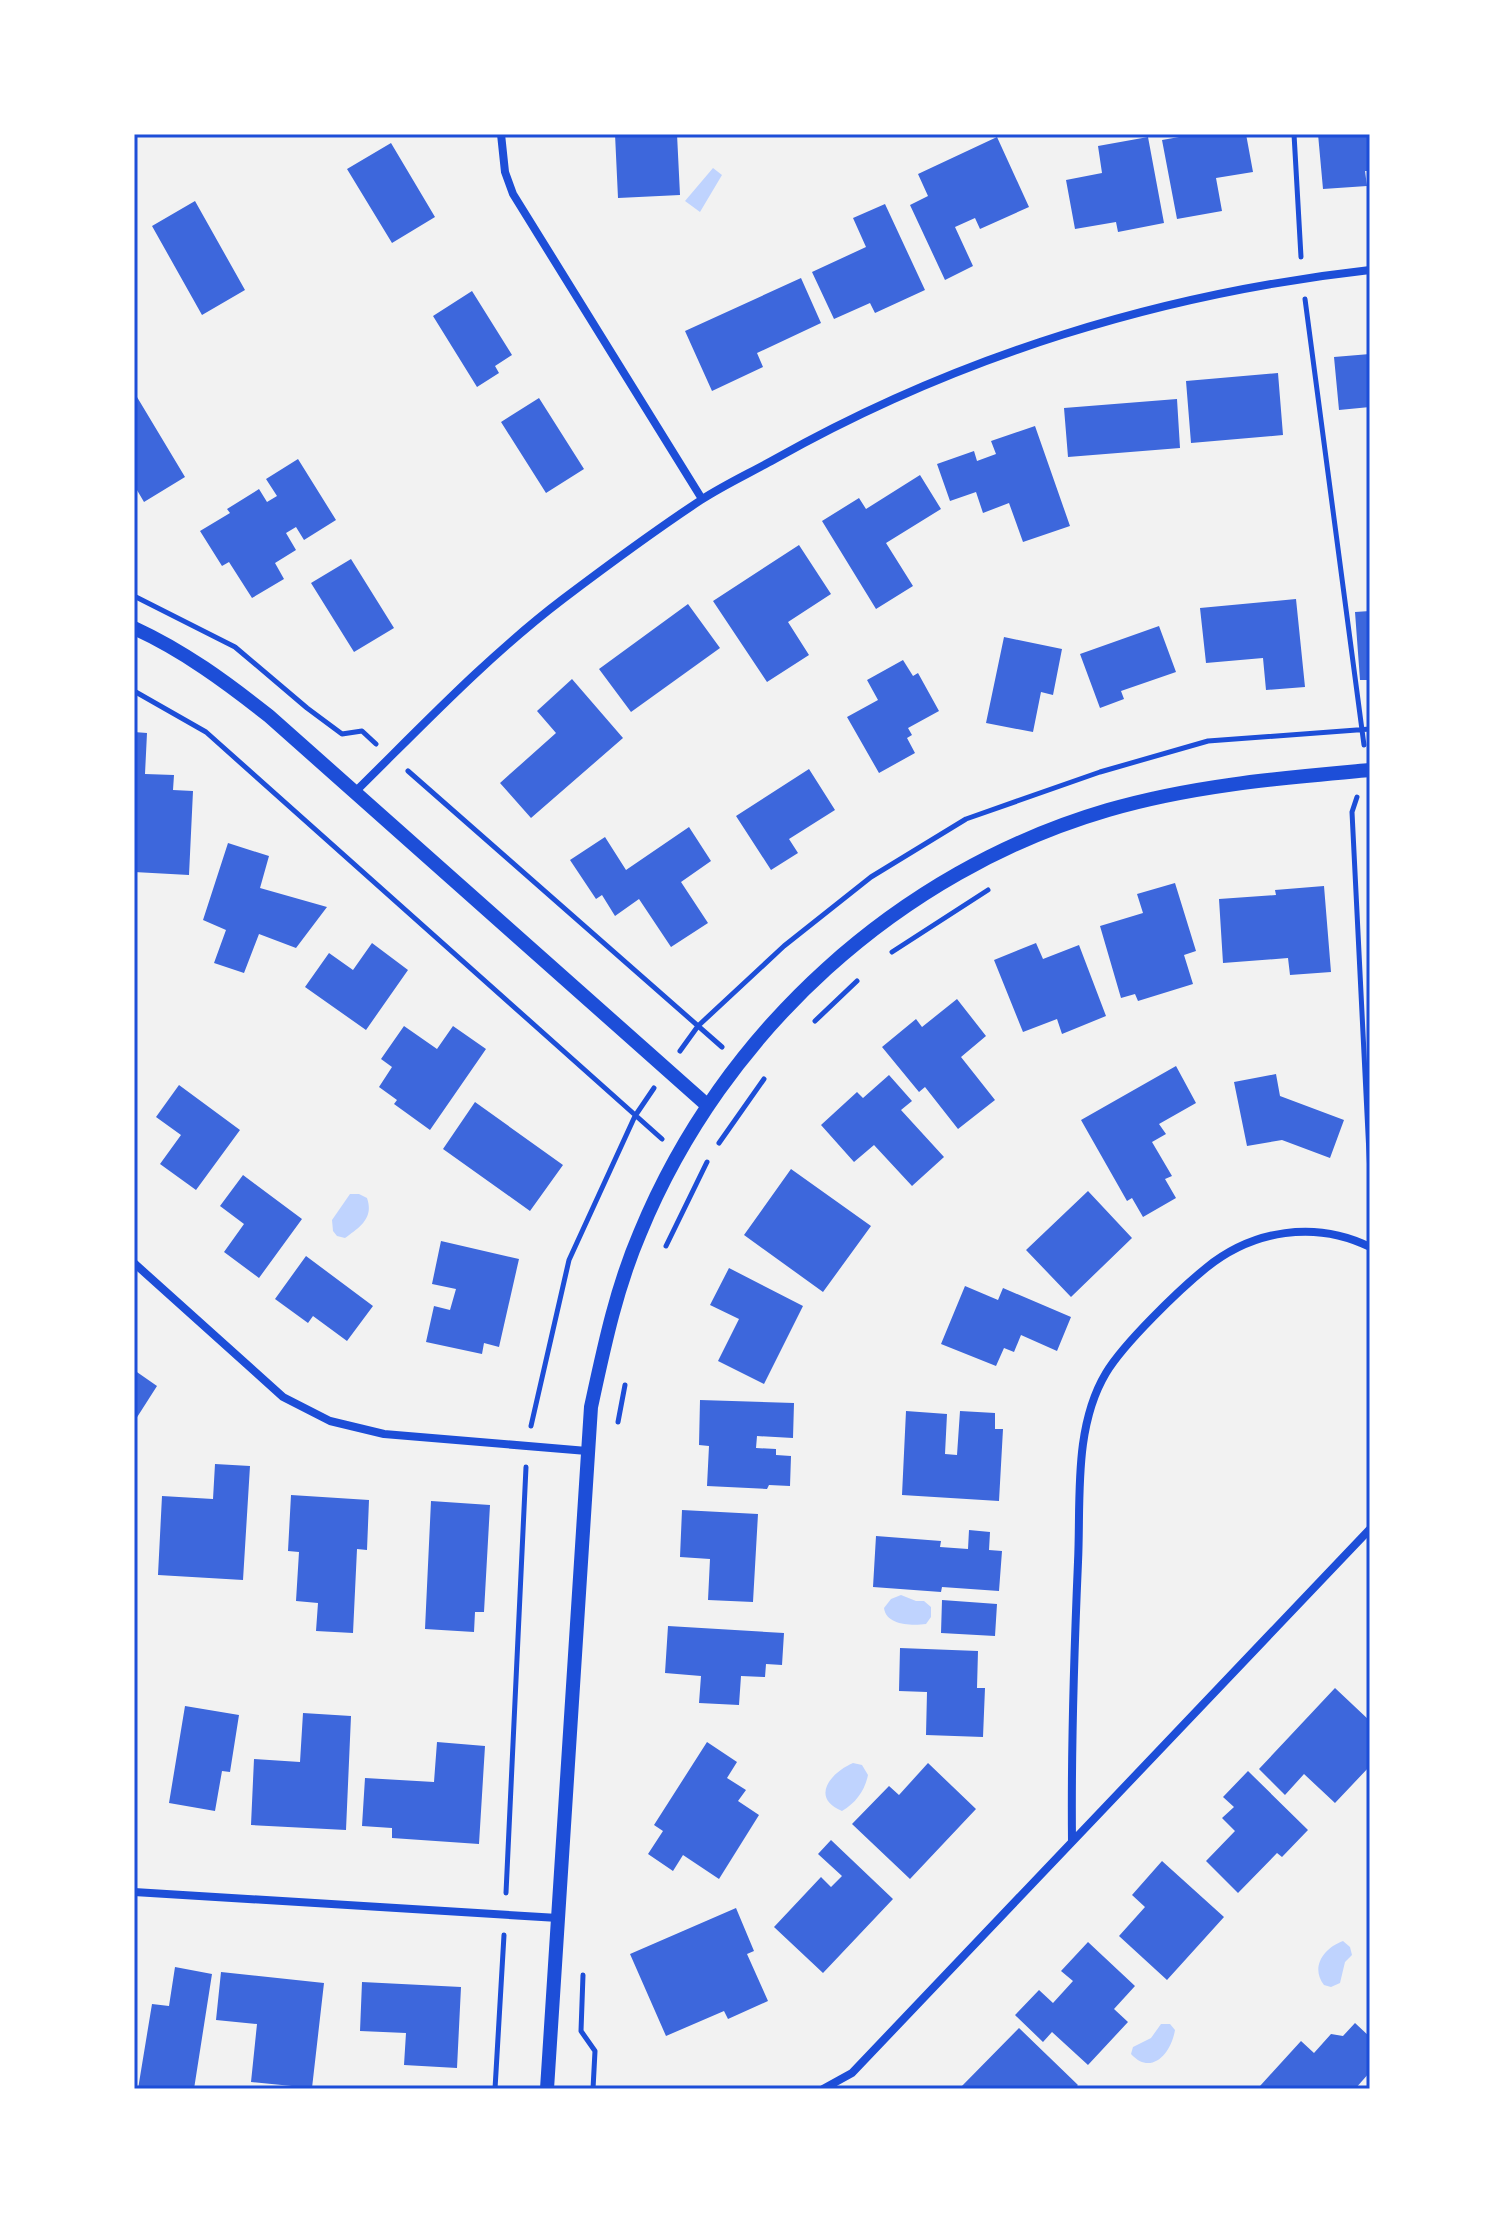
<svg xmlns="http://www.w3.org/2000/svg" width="1504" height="2223" font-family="Georgia,serif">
	<rect width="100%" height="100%" fill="#f2f2f2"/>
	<path fill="#bfd3fe" d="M713 168 722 175 700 212 685 201Z
		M350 1194H359L367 1198C374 1218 360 1227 345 1238L337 1236 333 1231 332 1220Z
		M901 1595 916 1601H924L931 1607V1617L926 1624C911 1626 886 1625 884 1608L891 1599Z
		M853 1763 862 1765 868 1775C865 1790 856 1803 842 1811 809 1797 832 1772 853 1763Z
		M1343 1941 1350 1947 1352 1955 1345 1962 1340 1983 1331 1987 1324 1985C1310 1967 1324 1948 1343 1941Z
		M1161 2024H1170L1175 2030C1171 2054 1151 2076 1131 2054L1133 2047 1151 2038Z"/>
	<path fill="#3d67dc" d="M615 134H677L680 195 618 198Z
		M1196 134H1246L1253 172 1216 178 1222 211 1177 219 1162 140Z
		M1318 134H1370V171H1365L1367 186 1323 189Z
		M997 137 1029 207 980 229 975 218 955 227 973 266 945 280 910 205 928 196 918 174Z
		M1148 137 1164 223 1118 232 1116 222 1075 229 1066 180 1102 173 1098 146Z
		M391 143 435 217 392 243 347 169Z
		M195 201 245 290 202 315 152 226Z
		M885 204 925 290 875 313 870 303 834 319 812 272 866 247 853 218Z
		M801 278 821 323 757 353 763 367 712 391 685 331Z
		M472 291 512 355 495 366 499 373 477 387 433 316Z
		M1370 354V407L1339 410 1334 357Z
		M1278 373 1283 435 1191 443 1186 381Z
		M134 392 185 477 144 502 134 485Z
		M539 398 584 469 546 493 501 422Z
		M1177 399 1180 448 1068 457 1064 408Z
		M1035 426 1070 526 1023 542 1009 503 983 513 976 492 950 501 937 464 974 451 977 461 996 454 991 441Z
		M298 459 336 520 304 540 296 527 286 533 296 550 275 563 284 579 252 598 229 562 222 566 200 531 230 513 227 509 259 489 267 502 277 496 266 479Z
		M920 475 941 509 886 543 913 586 876 609 822 521 859 498 866 509Z
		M799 545 831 594 788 622 809 655 767 682 713 601Z
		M351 559 394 628 354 652 311 583Z
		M1296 599 1305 687 1266 690 1263 658 1206 663 1200 608Z
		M688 604 720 648 631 712 599 669Z
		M1370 611V680H1360L1355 612Z
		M1159 626 1176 672 1121 691 1124 699 1100 708 1080 654Z
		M1004 637 1062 649 1053 695 1041 692 1033 732 986 723Z
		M903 660 913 676 918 673 939 711 908 728 912 735 907 738 915 753 879 773 847 717 878 700 867 680Z
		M572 679 623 738 531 818 500 783 556 733 537 711Z
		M134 732 147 733 145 774 174 775 173 790 193 791 189 875 134 872Z
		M809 769 835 810 789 839 798 853 771 870 736 816Z
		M689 827 711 861 681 882 708 923 671 947 639 899 615 916 602 895 596 899 570 860 605 837 626 870Z
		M228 843 269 856 260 888 327 907 296 948 259 934 244 973 214 963 226 930 203 920Z
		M1175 883 1196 951 1184 955 1193 984 1138 1001 1135 994 1121 998 1100 926 1143 913 1137 894Z
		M1324 886 1331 972 1290 975 1288 958 1223 963 1219 899 1276 895 1275 890Z
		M372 943 408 970 366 1030 305 987 329 953 353 970Z
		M1036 943 1043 959 1079 945 1106 1016 1062 1034 1057 1019 1023 1032 994 960Z
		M957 999 986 1036 961 1057 995 1100 958 1129 925 1087 919 1092 882 1047 916 1019 922 1027Z
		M404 1026 437 1049 453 1026 486 1049 430 1130 394 1104 397 1100 379 1087 392 1067 381 1059Z
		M1176 1066 1196 1103 1159 1124 1166 1134 1152 1142 1172 1176 1165 1179 1176 1198 1143 1217 1132 1198 1127 1201 1081 1120Z
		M1276 1074 1280 1096 1344 1120 1330 1158 1282 1140 1247 1146 1234 1082Z
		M889 1075 912 1101 901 1110 944 1157 912 1186 874 1145 854 1162 821 1125 857 1092 863 1098Z
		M179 1085 240 1130 196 1190 160 1164 181 1135 156 1117Z
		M475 1102 563 1165 530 1211 443 1149Z
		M791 1169 871 1226 823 1292 744 1235Z
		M243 1175 302 1219 259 1278 224 1252 244 1224 220 1206Z
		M1088 1191 1132 1238 1071 1297 1026 1250Z
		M441 1241 519 1259 499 1347 484 1343 482 1354 426 1342 434 1306 450 1310 456 1289 432 1284Z
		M306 1256 373 1306 347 1341 313 1316 308 1323 275 1299Z
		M729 1268 803 1306 764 1384 718 1361 739 1319 710 1305Z
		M965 1286 998 1300 1003 1288 1071 1317 1057 1351 1021 1335 1014 1352 1004 1348 996 1366 941 1344Z
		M134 1370 157 1386 134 1422Z
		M700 1400 794 1403 793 1438 757 1436 756 1448 776 1449V1455L791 1456 790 1486 769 1485 767 1489 707 1486 709 1446 699 1445Z
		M906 1411 947 1414 945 1454 957 1455 960 1411 995 1413V1429H1003L999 1501 902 1495Z
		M215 1464 250 1466 243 1580 158 1575 162 1496 213 1499Z
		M291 1495 369 1500 367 1550 357 1549 353 1633 316 1631 318 1603 296 1601 299 1552 288 1551Z
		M431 1501 490 1505 484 1612H475L474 1632 425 1629Z
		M682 1510 758 1514 753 1602 708 1600 710 1559 680 1557Z
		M969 1530 990 1532 989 1550 1002 1551 999 1591 942 1587 941 1592 873 1587 876 1536 941 1541 940 1547 968 1549Z
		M942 1600 997 1604 995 1636 941 1633Z
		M668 1626 784 1633 782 1665 766 1664 765 1677 741 1676 739 1705 699 1703 701 1676 665 1673Z
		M900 1648 978 1651 977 1688H985L983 1737 926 1735 927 1692 899 1691Z
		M1335 1688 1370 1721V1766L1335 1803 1304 1774 1285 1795 1259 1769Z
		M185 1706 239 1715 230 1772 222 1771 215 1811 169 1803Z
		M303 1713 351 1716 346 1830 251 1825 254 1759 300 1762Z
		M437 1742 485 1746 479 1844 392 1838V1828L362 1826 365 1778 434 1782Z
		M707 1742 737 1762 727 1778 746 1790 738 1801 759 1815 719 1879 683 1855 673 1871 648 1854 663 1831 654 1825Z
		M928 1763 976 1809 910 1879 852 1824 889 1786 899 1795Z
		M1248 1771 1308 1830 1282 1857 1277 1853 1238 1893 1206 1861 1235 1831 1222 1818 1234 1807 1223 1797Z
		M831 1840 893 1899 823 1973 774 1927 821 1877 831 1887 842 1876 818 1854Z
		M1162 1861 1224 1917 1167 1980 1119 1936 1145 1907 1132 1895Z
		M736 1908 754 1951 747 1954 768 2001 728 2019 724 2011 666 2036 630 1954Z
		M1088 1942 1135 1986 1114 2009 1128 2022 1088 2065 1052 2032 1043 2042 1015 2015 1039 1990 1053 2003 1073 1981 1061 1971Z
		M175 1967 212 1974 194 2089H138L152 2004 169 2006Z
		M221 1972 324 1983 312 2088 251 2082 257 2024 216 2020Z
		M362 1982 461 1987 457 2068 404 2065 406 2033 360 2031Z
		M1355 2023 1370 2037V2072L1355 2089H1263L1260 2086 1301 2041 1314 2053 1331 2034 1343 2036Z
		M1019 2028 1078 2085 1074 2089H959Z"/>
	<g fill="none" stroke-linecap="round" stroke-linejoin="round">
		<path stroke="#1d4ed8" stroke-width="5" d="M1294 134 1301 257
			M1305 299 1364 745
			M134 596 235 647 307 708 342 734 362 731 376 744
			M134 691 206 732 662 1139
			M408 771 722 1047
			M1357 797 1352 812 1370 1174
			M892 952 988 890
			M815 1021 857 981
			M680 1051 698 1026 784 946 871 877 966 819 1100 772 1208 741 1370 729
			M719 1143 764 1079
			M666 1246 707 1162
			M618 1422 625 1385
			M531 1426 569 1260 635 1116 654 1088
			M506 1893 526 1467
			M583 1975 581 2031 595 2051 593 2089
			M495 2089 504 1935"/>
		<path stroke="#1d4ed8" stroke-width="8" d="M501 134 505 172 513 194 702 499
			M355 792C422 726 488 656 563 599 608 565 654 531 701 500 724 485 750 473 775 459 958 356 1162 293 1370 270
			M134 1263 283 1397 330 1421 384 1434 587 1451
			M1072 1840C1071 1747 1074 1655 1078 1562 1081 1501 1073 1428 1106 1373 1124 1343 1179 1290 1206 1268 1253 1230 1315 1220 1370 1247
			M134 1892 558 1918
			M823 2089 852 2073 1370 1529"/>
		<path stroke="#1d4ed8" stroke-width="14" d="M134 628C184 651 226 682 269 716L708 1106
			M547 2089 591 1407C604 1347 616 1289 640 1233 723 1031 899 871 1108 810 1194 785 1282 778 1370 770"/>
	</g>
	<rect width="1504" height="2223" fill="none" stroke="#ffffff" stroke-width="272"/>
	<rect x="136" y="136" width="1232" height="1951" fill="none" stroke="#1d4ed8" stroke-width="3"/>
</svg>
